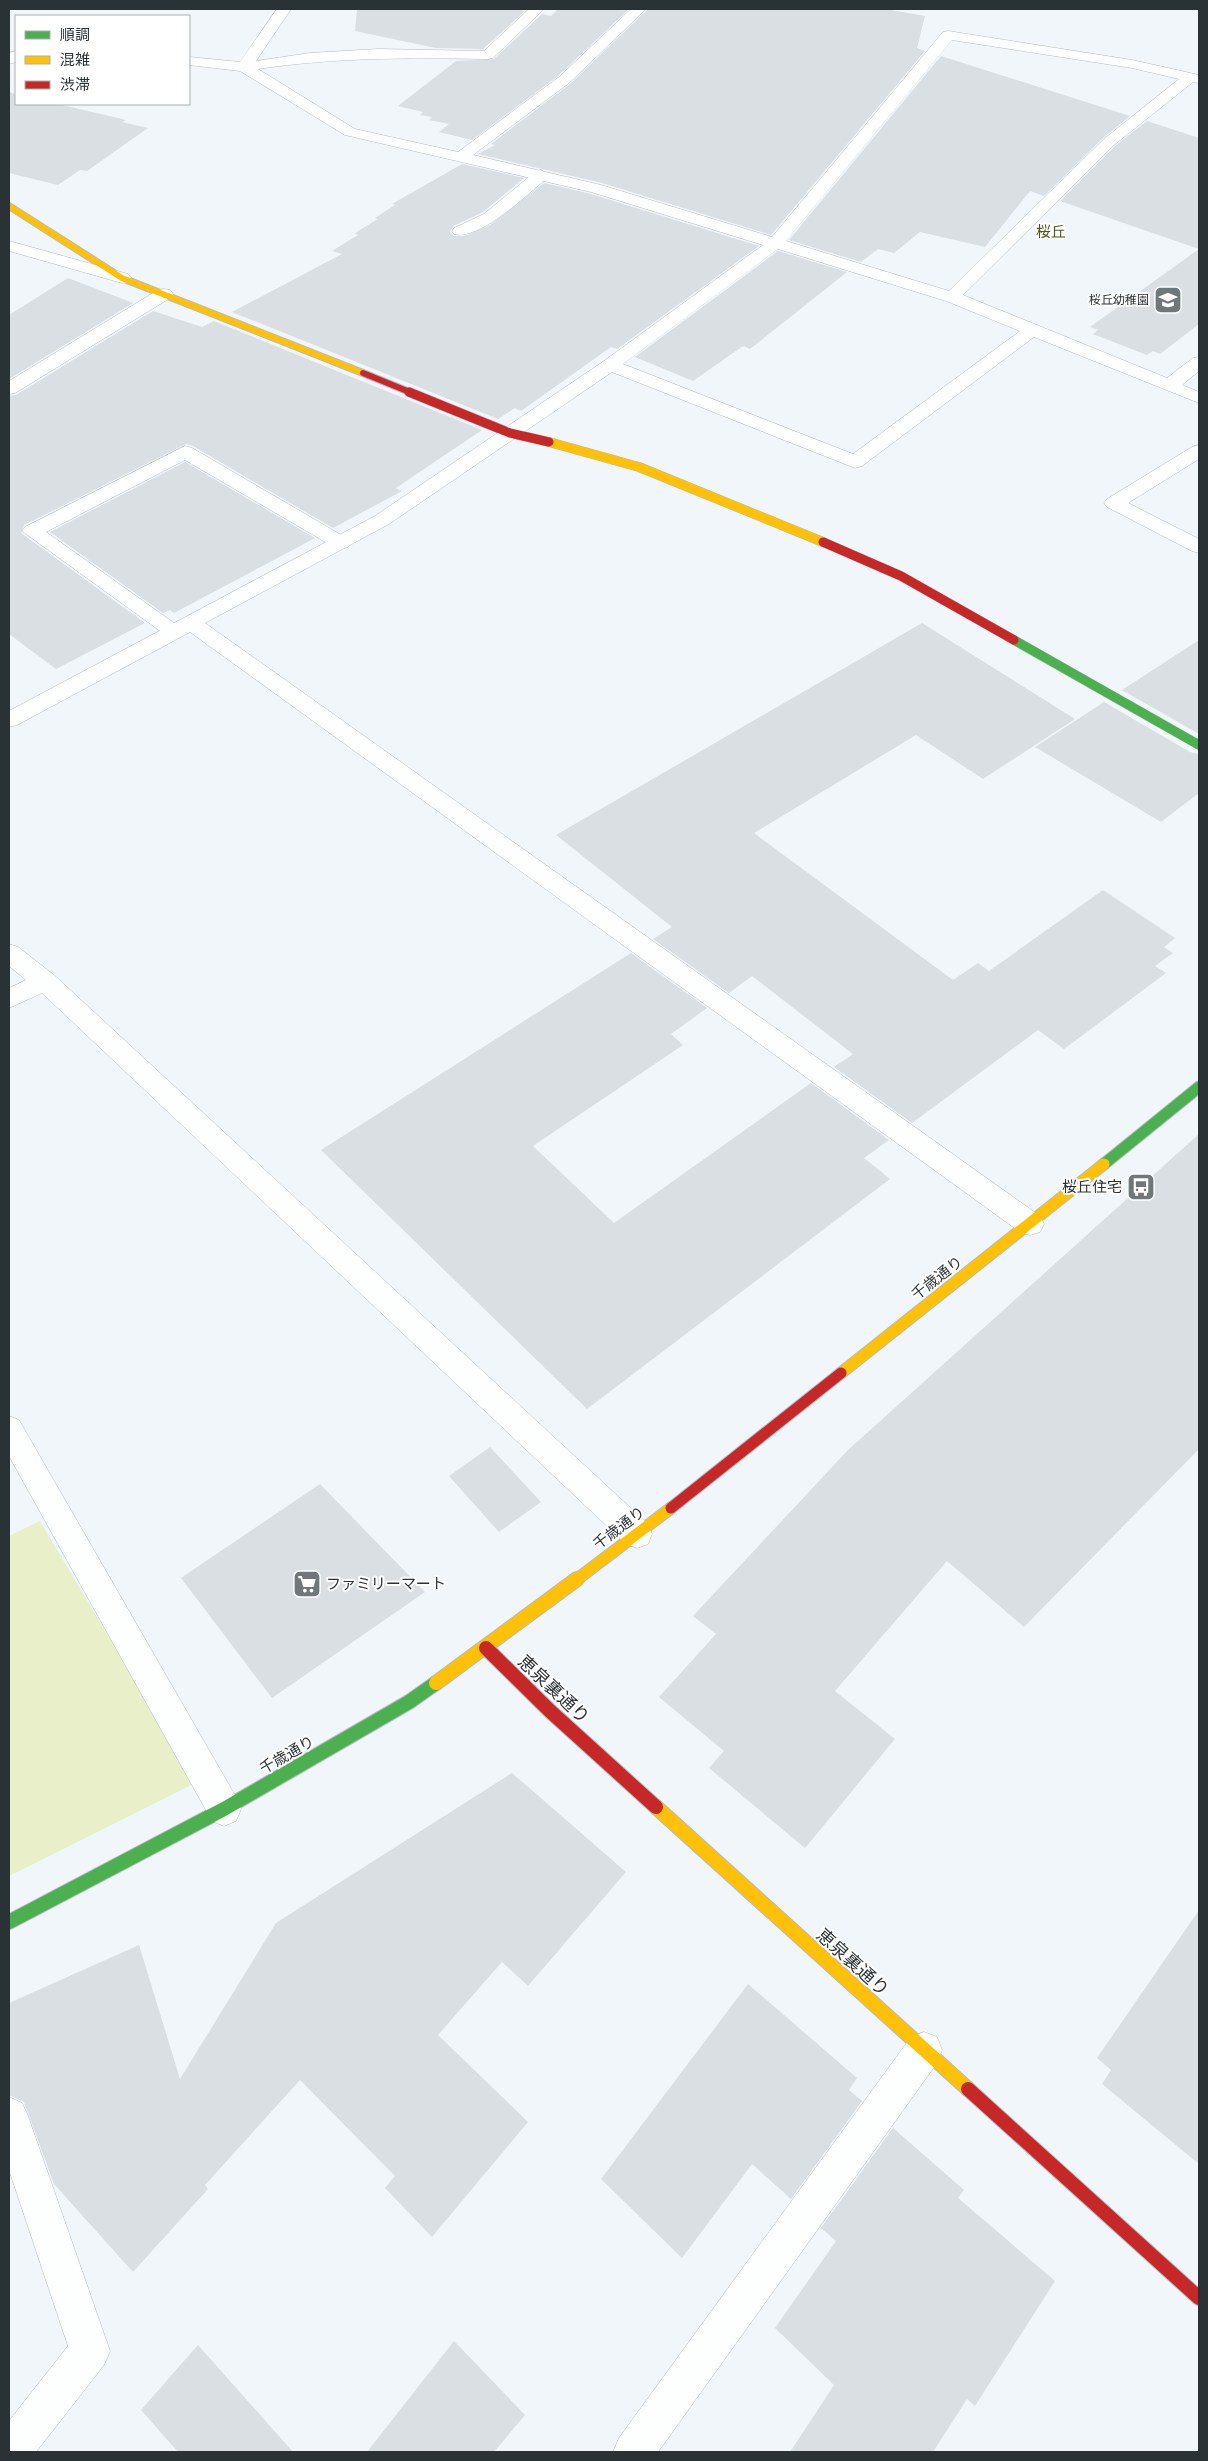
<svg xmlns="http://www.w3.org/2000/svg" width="1208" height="2461" font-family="'Roboto Serif','Noto Sans JP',serif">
	<rect width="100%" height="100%" fill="#f0f6fa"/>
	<path fill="#e9efc8" d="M40 1521 195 1783 9 1876V1536Z"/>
	<path fill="#d9dfe3" d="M357 9H515L525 11 483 49 436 48 355 31Z
		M558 9H629L558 76 472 140 439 132 449 124 429 120 432 117 420 115 423 112 398 106 456 61 494 59 542 14 551 16Z
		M648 9H886L925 16 917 48 925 51 771 235 602 183 478 154 495 145 491 144 570 84Z
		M941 56 1130 116 1103 138 1044 196 1030 191 985 247 920 232 894 253 878 249 861 262 789 240Z
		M9 92 16 94V104H58L126 120 122 122 148 128 87 171 80 170 58 185 9 173Z
		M1147 121 1199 138V324L1160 354 1153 351 1147 355 1093 334 1098 330 1090 327 1199 249 1060 201 1115 146Z
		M462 164 524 178 483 212 453 226 450 232 454 236H465L490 225 544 183 591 194 759 246 617 349 611 347 521 411 515 408 498 419 232 312 342 254 332 251 358 235 355 233 378 219 375 218 395 205 392 204Z
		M778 251 847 272 750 349 743 346 693 381 635 357Z
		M68 278 133 303 9 379V315Z
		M153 311 202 327 214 321 482 430 396 488 402 491 333 528 193 446 186 444 24 525 21 533 145 623 56 669 9 634V396L16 395Z
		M185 462 315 538 174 613 170 610 163 613 50 532Z
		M922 623 1075 719 983 779 916 735 754 833 953 980 978 963 989 971 1103 890 1175 938 1164 947 1173 953 1155 966 1166 973 1064 1049 1038 1030 912 1123 834 1067 853 1054 752 976 729 993 653 939 672 927 556 835Z
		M1199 640V734L1122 690Z
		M1104 702 1190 752 1199 754V793L1161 822 1035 747Z
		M631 953 707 1008 671 1034 683 1045 533 1146 614 1223 811 1083 889 1140 864 1158 890 1179 587 1409 321 1150Z
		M1199 1134V1449L1024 1627 947 1561 835 1691 895 1739 805 1848 709 1768 724 1751 659 1697 716 1634 693 1616 848 1450Z
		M490 1447 541 1502 499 1532 449 1476Z
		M320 1484 425 1592 272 1698 181 1578Z
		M512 1773 626 1872 528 1986 502 1962 438 2035 528 2122 432 2237 385 2188 395 2176 300 2080 205 2185 208 2189 133 2272 54 2184 24 2102 9 2095V2003L139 1945 180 2079 276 1923Z
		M1199 1910V2164L1102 2084 1111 2070 1097 2058Z
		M748 1984 857 2078 849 2090 862 2101 791 2199 752 2164 682 2258 601 2179Z
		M893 2128 964 2190 958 2198 1055 2281 975 2406 967 2399 933 2452H790L834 2385 775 2328 836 2241 821 2228Z
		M454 2341 525 2415 494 2452H367Z
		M198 2345 293 2452H178L141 2410Z"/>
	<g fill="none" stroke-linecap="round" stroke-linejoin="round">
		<defs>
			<path id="lane" d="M541 170 549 175 547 178C528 194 479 241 454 234L452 231 454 228 484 214 535 172Z
				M185 446 192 448 348 539 351 543 348 547 341 549 334 547 185 460 46 532 181 628 184 632 181 636 174 638 167 636 22 531 25 527Z
				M924 2032 937 2037 942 2050 937 2063 658 2452H613L619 2438 911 2037Z
				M9 2097 22 2103 28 2116 110 2351 104 2365 36 2452H9V2421L68 2346 9 2170Z"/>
			<path id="street" d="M277 9H291L256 61 310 53 378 49 484 51 529 9H544L493 58 488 59C408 58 338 57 258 69L355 129 458 152 559 77 631 9H646L569 83 473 155 601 185 772 237 943 32 948 31 1132 60 1199 75V83L1193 82 1114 145 963 295 1167 378 1193 358 1199 357V371L1182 385 1199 392V403L1034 337 862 466 855 468 612 372 389 524 205 623 1040 1216 1044 1224 1040 1232 1030 1235 1020 1232 190 632 17 725 9 727V711L375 516 604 361 763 245 591 192 345 135 240 71 189 65V57L240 62ZM952 40 1132 68 1179 79 1104 139 949 291 786 241ZM778 249 946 301 1020 331 853 454 623 364Z
				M16 51V62L9 64V53Z
				M9 241 128 274 131 278 128 282 122 283 9 251Z
				M164 289 170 290 173 294 170 298 15 393 9 394V381L158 290Z
				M1199 445V459L1128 503 1199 539V553L1192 551 1107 507 1104 503 1107 499 1192 447Z
				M9 944 18 947 54 975 648 1524 652 1534 648 1544 637 1548 626 1544 42 993 9 1008V988L26 980 9 966Z
				M9 1416 19 1420 236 1797 241 1809 236 1821 224 1826 212 1821 9 1456Z"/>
			<path id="fast-far2" d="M1014 640 1199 745"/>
			<path id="fast-far1" d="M1104 1164 1199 1087"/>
			<path id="fast" d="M9 1922 224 1809 409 1702 436 1683"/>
			<path id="slow-far3" d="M9 206 122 278 363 373"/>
			<path id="slow-far2" d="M549 442 639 467 823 542"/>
			<path id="slow-far1" d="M841 1373 1104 1164
				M576 1580 671 1508"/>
			<path id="slow" d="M436 1683 577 1579
				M656 1807 968 2089"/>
			<path id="jam-far3" d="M363 373 412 393"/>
			<path id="jam-far2" d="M409 392 510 433 549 442
				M823 542 901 576 1014 640"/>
			<path id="jam-far1" d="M671 1508 841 1373"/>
			<path id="jam" d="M486 1648 550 1711 656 1807
				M968 2089 1199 2298"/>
		</defs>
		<use href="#lane" stroke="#b5bbbf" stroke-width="1"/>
		<use href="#street" stroke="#b5bbbf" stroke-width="1"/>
		<use href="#fast-far2" stroke="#b5bbbf" stroke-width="10"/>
		<use href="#fast-far1" stroke="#b5bbbf" stroke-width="13"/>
		<use href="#fast" stroke="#b5bbbf" stroke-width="16"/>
		<use href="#slow-far3" stroke="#b5bbbf" stroke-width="8"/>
		<use href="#slow-far2" stroke="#b5bbbf" stroke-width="10"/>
		<use href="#slow-far1" stroke="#b5bbbf" stroke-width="13"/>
		<use href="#slow" stroke="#b5bbbf" stroke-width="16"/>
		<use href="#jam-far3" stroke="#b5bbbf" stroke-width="8"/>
		<use href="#jam-far2" stroke="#b5bbbf" stroke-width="10"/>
		<use href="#jam-far1" stroke="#b5bbbf" stroke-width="13"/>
		<use href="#jam" stroke="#b5bbbf" stroke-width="16"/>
		<use href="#lane" fill="#fdfefe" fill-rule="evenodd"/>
		<use href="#street" fill="#fdfefe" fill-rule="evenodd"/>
		<use href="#fast-far2" stroke="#4caf50" stroke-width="9"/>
		<use href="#fast-far1" stroke="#4caf50" stroke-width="11"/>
		<use href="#fast" stroke="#4caf50" stroke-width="14"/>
		<use href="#slow-far3" stroke="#ffc107" stroke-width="6"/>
		<use href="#slow-far2" stroke="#ffc107" stroke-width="9"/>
		<use href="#slow-far1" stroke="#ffc107" stroke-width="11"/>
		<use href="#slow" stroke="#ffc107" stroke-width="14"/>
		<use href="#jam-far3" stroke="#c62828" stroke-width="6"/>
		<use href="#jam-far2" stroke="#c62828" stroke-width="9"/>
		<use href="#jam-far1" stroke="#c62828" stroke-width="11"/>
		<use href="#jam" stroke="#c62828" stroke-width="14"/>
	</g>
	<defs>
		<symbol id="school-square" viewBox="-11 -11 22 22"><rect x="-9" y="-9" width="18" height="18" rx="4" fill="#70777b" stroke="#fff"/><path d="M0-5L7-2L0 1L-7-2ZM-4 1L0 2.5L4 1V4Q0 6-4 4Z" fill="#fff"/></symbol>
		<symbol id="bus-square" viewBox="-11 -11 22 22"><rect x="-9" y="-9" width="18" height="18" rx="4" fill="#70777b" stroke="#fff"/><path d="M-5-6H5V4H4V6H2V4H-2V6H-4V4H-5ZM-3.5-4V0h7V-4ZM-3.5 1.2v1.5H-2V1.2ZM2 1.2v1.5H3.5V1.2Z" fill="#fff"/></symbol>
		<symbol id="supermarket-square" viewBox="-11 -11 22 22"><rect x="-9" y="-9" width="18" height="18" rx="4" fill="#70777b" stroke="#fff"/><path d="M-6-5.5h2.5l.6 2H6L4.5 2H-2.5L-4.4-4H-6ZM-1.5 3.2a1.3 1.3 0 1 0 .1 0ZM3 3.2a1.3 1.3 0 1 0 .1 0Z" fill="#fff"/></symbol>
	</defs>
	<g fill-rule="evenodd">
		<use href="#school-square" x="1152" y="284" width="32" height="32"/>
		<use href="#bus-square" x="1125" y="1171" width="32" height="32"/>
		<use href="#supermarket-square" x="291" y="1568" width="32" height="32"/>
	</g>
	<g text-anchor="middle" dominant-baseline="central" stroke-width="4" stroke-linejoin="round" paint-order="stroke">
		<g font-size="12" fill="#2b3236" stroke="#fff" text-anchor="end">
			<text x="1149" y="300">桜丘幼稚園</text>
		</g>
		<g font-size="15" fill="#53561c" stroke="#fff">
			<text x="1051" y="232">桜丘</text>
		</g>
		<g font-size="15" fill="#2b3236" stroke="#fff" text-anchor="end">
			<text x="1122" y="1187">桜丘住宅</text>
			<text x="326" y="1584" text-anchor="start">ファミリーマート</text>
		</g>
		<g font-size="15" fill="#2b3236" stroke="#fff">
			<text transform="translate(937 1278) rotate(-38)">千歳通り</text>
			<text transform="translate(619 1528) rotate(-37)">千歳通り</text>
			<text transform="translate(287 1755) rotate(-30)">千歳通り</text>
		</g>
		<g font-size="18" fill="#2b3236" stroke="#fff">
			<text transform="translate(554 1689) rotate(43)">恵泉裏通り</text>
			<text transform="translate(853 1962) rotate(42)">恵泉裏通り</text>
		</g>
	</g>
	<rect width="1208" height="2461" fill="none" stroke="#2b3236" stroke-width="20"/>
	<rect x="15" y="15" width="175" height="90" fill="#ffffff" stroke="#aaadaf"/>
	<rect x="25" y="31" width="25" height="8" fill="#4caf50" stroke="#aaadaf"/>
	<text x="60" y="40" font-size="15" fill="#2b3236">順調</text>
	<rect x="25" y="56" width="25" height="8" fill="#ffc107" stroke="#aaadaf"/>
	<text x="60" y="65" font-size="15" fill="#2b3236">混雑</text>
	<rect x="25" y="81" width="25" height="8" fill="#c62828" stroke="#aaadaf"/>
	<text x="60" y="90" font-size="15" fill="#2b3236">渋滞</text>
</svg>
